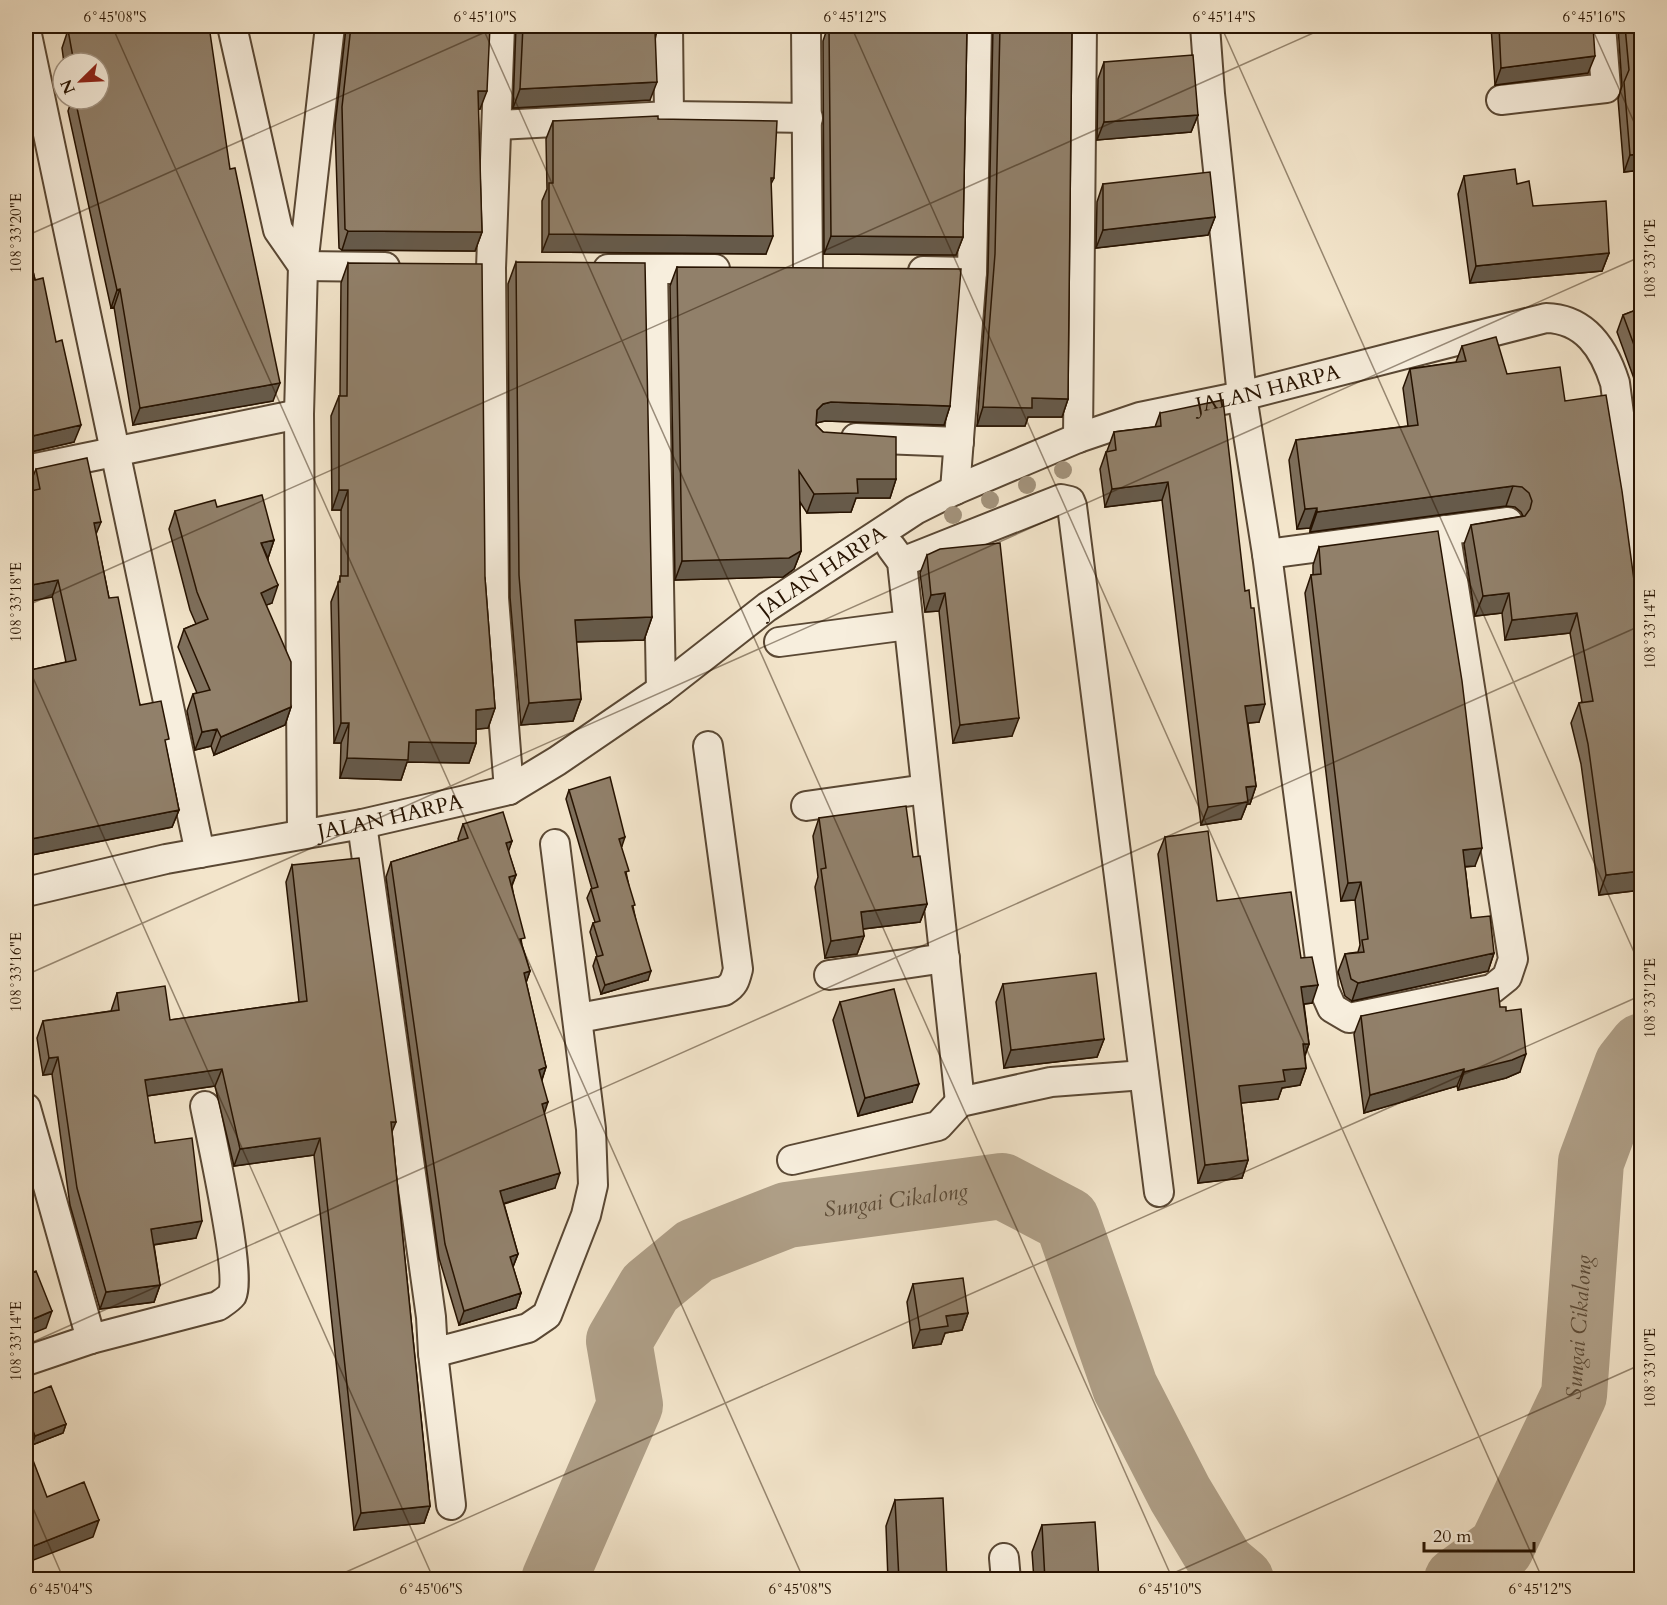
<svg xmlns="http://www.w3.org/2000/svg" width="1667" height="1605" font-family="Cardo,serif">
	<rect width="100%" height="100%" fill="#f3e5cb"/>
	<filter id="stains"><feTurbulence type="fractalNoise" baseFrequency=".00333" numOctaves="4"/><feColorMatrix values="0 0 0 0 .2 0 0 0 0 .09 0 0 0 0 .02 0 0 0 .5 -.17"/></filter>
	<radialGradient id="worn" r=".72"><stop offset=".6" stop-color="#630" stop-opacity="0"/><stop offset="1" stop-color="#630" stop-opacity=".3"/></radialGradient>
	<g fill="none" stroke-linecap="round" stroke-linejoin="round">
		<g stroke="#ae9e86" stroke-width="66">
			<path id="s1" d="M554 1580 630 1405 619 1341 650 1288 695 1251 787 1215 1002 1186 1067 1220 1125 1387 1180 1494 1222 1564 1241 1580"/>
			<path id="s2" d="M1457 1580 1501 1548 1574 1395 1591 1162 1627 1065 1642 1046"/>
		</g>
		<defs>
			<g id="street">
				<path d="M232 26 278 230 303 266"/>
				<path d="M500 26 491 268 494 598 509 790"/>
				<path d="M668 26 669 116"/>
				<path d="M806 26 808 270"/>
				<path d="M1205 26 1210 94 1242 396 1267 554 1324 990 1332 1008 1349 1018 1492 989 1507 977 1513 959 1445 530"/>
				<path d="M26 30 200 853"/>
				<path d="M1501 100 1606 88 1601 26"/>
				<path d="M497 125 669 116 808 118"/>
				<path d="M303 266 385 267"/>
				<path d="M608 269H715"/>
				<path d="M653 269 661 690"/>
				<path d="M923 271 972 272"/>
				<path d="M856 438 959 442"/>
				<path d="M1078 438 1082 26"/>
				<path d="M26 470 299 414"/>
				<path d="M955 490 972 272 977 26"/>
				<path d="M891 547 902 562 960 1102"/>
				<path d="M1267 554 1508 522"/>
				<path d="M902 562 1061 499 1070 501 1072 506 1159 1192"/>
				<path d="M779 642 908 625"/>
				<path d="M806 806 926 789"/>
				<path d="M362 824 431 1317 433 1353 528 1328 547 1315 586 1215 593 1185 591 1129 555 844"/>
				<path d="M302 834 299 414 303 266 330 26"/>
				<path id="s3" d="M26 892 166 859 362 824 509 790 557 761 661 690 767 607 915 510 955 490 1078 438 1140 417 1242 396 1546 318C1585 319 1604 348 1615 383L1642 589"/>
				<path d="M829 975 945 958"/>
				<path d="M579 1018 724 991C734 985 735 981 738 969L708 746"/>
				<path d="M26 1108 91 1339"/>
				<path d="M792 1160 938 1126 960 1102 1051 1082 1144 1075"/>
				<path d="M433 1353 451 1505"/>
				<path d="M26 1361 91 1339 218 1306C222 1303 229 1299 232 1295 242 1274 211 1137 205 1106"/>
				<path d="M1004 1558 1006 1580"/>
			</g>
		</defs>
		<use href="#street" stroke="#5a4834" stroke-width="32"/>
		<use href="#street" stroke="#f7eedd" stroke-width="28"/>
	</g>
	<g fill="#a3937c">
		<circle cx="1063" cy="470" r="9"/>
		<circle cx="1027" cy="485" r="9"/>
		<circle cx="990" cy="500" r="9"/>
		<circle cx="953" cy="515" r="9"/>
	</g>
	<path fill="#7d6e5b" stroke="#271301" stroke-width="1.5" d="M346 26H490L480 109H478L482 232 475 251 342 250 339 248 335 126 346 28Z
		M516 26H658L655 40 650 100 513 108Z
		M828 26H967L963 237 956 255 824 254 823 41Z
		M993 26H1072L1068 399 1062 417H1028L1025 426H977L988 272Z
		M1491 26H1593L1588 73 1495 85Z
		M1618 26H1641V170L1624 172 1618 99 1622 86Z
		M68 30 230 169 273 401 133 425 114 307 111 308 68 111 71 102V99H99V63H64L62 48Z
		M1104 62 1198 115 1191 132 1097 140 1098 79Z
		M658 119 774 178 771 184 766 254 542 252V201L547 189 546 139 553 121Z
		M1464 176 1517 184 1533 206 1609 253 1602 271 1470 283 1458 194Z
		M1103 184 1215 217 1208 235 1096 248 1097 202Z
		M26 242 74 442 26 453Z
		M516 262 652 617 644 640 576 642 581 699 573 721 521 725 510 597 508 284Z
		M348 263 485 578 495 708 488 728 476 729V743L469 763 407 762 401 780 340 778 341 743H334L331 602 341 576V510H332L331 416 339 396H340L341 283Z
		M677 267 950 406 944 425 825 421 816 423V425L823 432 896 479 890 498H856L851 512 807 513 800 502 801 551 794 569 783 577 675 580 670 286Z
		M1641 308V458L1635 409 1640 395 1617 332 1623 315Z
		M1462 346 1507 374 1565 401 1641 890 1599 895 1581 764 1571 723 1579 703 1582 702 1570 633 1505 640 1502 613 1475 616 1464 544 1471 525 1523 516 1521 512 1515 507 1506 506 1310 532V528L1297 529 1289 460 1296 440 1408 426 1403 388 1410 369 1456 362Z
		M1160 413 1259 722 1248 723 1256 786 1250 804H1247L1241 819 1201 825 1162 500 1105 507 1100 469 1106 452 1107 451 1114 432 1155 427Z
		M36 469 96 534 109 598 140 705 166 747 179 810 172 827 26 856V671L66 662 29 486Z
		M217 507 274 540 268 558 272 603 266 605 291 707 285 725 214 755 211 746 195 750 187 711 193 694 197 693 178 647 184 629 196 624 190 610 169 529 175 511Z
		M1319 547 1475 866 1465 867 1471 918 1494 953 1488 971 1352 1001 1345 996 1338 972 1345 954 1358 952 1360 945 1355 900 1341 901 1305 593 1311 575H1313V565Z
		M927 555 1012 736 953 743 939 611 925 612 920 573Z
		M569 790 622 846 621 847 627 877 648 980 601 994 593 966 596 957 597 956 590 932 593 923 595 922 587 898 591 889H592L566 799Z
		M819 818 913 857 927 904 920 922 863 929 864 936 857 954 825 958 815 887 818 877 813 836Z
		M463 824 512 841 508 851 516 875 512 886 522 945 530 971 526 982 546 1067 542 1080 544 1113 555 1188 504 1204 518 1254 513 1267 521 1293 516 1308 459 1325 439 1258 386 877 391 862 459 841 458 839Z
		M1165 837 1217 901 1301 958 1312 1003 1304 1004 1309 1044 1305 1056 1306 1068 1300 1085 1282 1088 1278 1099 1241 1103 1248 1160 1242 1178 1198 1183 1158 854Z
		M292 865 392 1132 430 1506 424 1523 354 1530 314 1155 234 1166 215 1086 147 1096 155 1143 196 1238 154 1245 160 1285 154 1302 100 1309 70 1205 52 1074 43 1075 37 1038 43 1021 111 1011 117 993 170 1020 299 1002 286 882Z
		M1003 984 1104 1039 1097 1057 1004 1068 996 1002Z
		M840 1002 912 1102 858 1116 833 1020Z
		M1500 1007 1506 1011 1520 1072 1506 1078 1458 1090 1457 1086 1364 1113 1354 1034 1361 1016Z
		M913 1284 968 1313 962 1330 945 1333 941 1344 913 1348 907 1302Z
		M26 1396 66 1424 63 1433 32 1445 26 1429Z
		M895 1500 947 1580H888L886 1526Z
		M1042 1525 1099 1580H1034L1032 1552Z"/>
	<path fill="#665a4a" stroke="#271301" stroke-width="1.5" d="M1595 56 1588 73 1495 85 1501 68Z
		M657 82 650 100 513 108 520 89Z
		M478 91H487L480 109 471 110Z
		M1198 115 1191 132 1097 140 1104 122Z
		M1641 154V170L1624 172 1630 155Z
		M1215 217 1208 235 1096 248 1103 230Z
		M348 231 482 232 475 251 342 250Z
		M549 234 773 236 766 254 542 252Z
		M831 236 963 237 956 255 824 254Z
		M1609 253 1602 271 1470 283 1476 266Z
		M120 289 114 307 111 308 117 290Z
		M280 383 273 401 133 425 140 408Z
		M1032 398 1068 399 1062 417H1028L1025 426H977L983 407Z
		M831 402 950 406 944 425 825 421 816 423 817 410 823 404Z
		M81 425 74 442 26 453V445L28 437Z
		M857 479H896L890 498H856L851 512 807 513 814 494Z
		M1168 482 1162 500 1105 507 1112 489Z
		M1513 486 1506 506 1310 532 1317 512Z
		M339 490H348L341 510H332Z
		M1317 508 1310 528 1297 529 1305 509Z
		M101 522 94 539V523Z
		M274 540 268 558 261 543Z
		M801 551 794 569 783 577 675 580 682 561Z
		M58 580 52 597 26 602V586Z
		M278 585 272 603 254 610 261 593Z
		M945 593 939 611 925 612 931 595Z
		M1509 593 1502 613 1475 616 1483 596Z
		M1577 613 1570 633 1505 640 1512 620Z
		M652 617 644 640 567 642 575 620Z
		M581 699 573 721 521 725 529 703Z
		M1265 704 1259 722 1239 724 1245 706Z
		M291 707 285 725 214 755 221 737Z
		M495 708 488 728 469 730 476 710Z
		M1019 718 1012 736 953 743 960 725Z
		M341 723H349L341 743H334Z
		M217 729 211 746 195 750 202 732Z
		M409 742 476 743 469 763 407 762 401 780 340 778 347 758Z
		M1256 786 1250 804H1247L1241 819 1201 825 1208 807 1246 787Z
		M179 810 172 827 26 856V840Z
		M625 837 622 846 616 848 619 839Z
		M512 841 507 856 506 843Z
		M1482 848 1475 866 1456 867 1463 850Z
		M1641 871V890L1599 895 1606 875Z
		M516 875 510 889 509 877Z
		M1361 882 1355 900 1341 901 1348 883Z
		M927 904 920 922 854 930 861 912Z
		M864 936 857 954 825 958 831 941Z
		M1494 953 1488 971 1352 1001 1358 983Z
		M530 971 525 986 524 973Z
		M651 971 648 980 601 994 605 985Z
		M1318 985 1312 1003 1295 1005 1301 987Z
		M1104 1039 1097 1057 1004 1068 1011 1050Z
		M1303 1044H1309L1302 1062Z
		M1526 1054 1520 1072 1506 1078 1458 1090 1464 1072Z
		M58 1057 52 1074 43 1075 49 1058Z
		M546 1067 541 1082 539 1070Z
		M1306 1068 1300 1085 1282 1088 1278 1099 1233 1104 1239 1086 1283 1070Z
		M222 1069 215 1086 139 1097 145 1080Z
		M1464 1069 1457 1086 1364 1113 1370 1095Z
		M919 1084 912 1102 858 1116 865 1098Z
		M548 1102 543 1117 542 1104Z
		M391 1122H396L389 1139Z
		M320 1138 314 1155 234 1166 240 1149Z
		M1248 1160 1242 1178 1198 1183 1205 1165Z
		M560 1173 555 1188 495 1206 500 1191Z
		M202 1221 196 1238 145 1246 151 1229Z
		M518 1254 512 1269 510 1257Z
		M160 1285 154 1302 100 1309 106 1292Z
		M521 1293 516 1308 459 1325 464 1311Z
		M52 1311 46 1328 26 1336V1322Z
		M968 1313 962 1330 945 1333 941 1344 913 1348 920 1330 946 1316Z
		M66 1424 63 1433 32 1445 35 1436Z
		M430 1506 424 1523 354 1530 361 1513Z
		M99 1520 93 1537 26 1563V1549Z"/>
	<path fill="#91806a" stroke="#271301" stroke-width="1.5" d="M100 26H209L230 169 235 168 280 383 140 408 120 289 117 290 75 99H99V63H74L68 30Z
		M351 26H490L487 91H478L482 232 348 231 345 229 342 107Z
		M523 26H658L659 31H655L657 82 520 89Z
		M829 26H967L963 237 831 236Z
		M1000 26H1072L1068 399 1032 398V408L983 407 995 254Z
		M1499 26H1593L1595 56 1501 68Z
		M1625 26H1641V154L1630 155 1624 82 1629 70Z
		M1193 55 1198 115 1104 122V62Z
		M658 116V119L777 121 774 178H771L773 236 549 234V183H553V121Z
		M1515 169 1517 184 1529 181 1533 206 1606 201 1609 253 1476 266 1464 176Z
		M1210 172 1215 217 1103 230V184Z
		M26 242 35 280 43 278 56 342 62 340 81 425 28 437 26 424Z
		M516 262 645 263 652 617 575 620 581 699 529 703 519 575Z
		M348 263 482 264 485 578 495 708 476 710V743L409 742 408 760 347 758 349 723H341L338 582H340V576H348V490H339V396H347Z
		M677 267 961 269 950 406 831 402 823 404 817 410 816 425 823 432 896 437V479H857L858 493 814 494 799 471 801 551 789 558 682 561Z
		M1641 308V364L1623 315Z
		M1496 337 1507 374 1560 367 1565 401 1606 395 1622 491 1641 632V871L1606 875 1588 744 1579 703 1593 701 1577 613 1512 620 1509 593 1483 596 1471 525 1525 516 1530 509 1532 501 1529 493 1522 487 1513 486 1317 512V508L1305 509 1296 440 1418 425 1410 369 1466 361 1462 346Z
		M1223 400 1245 591 1249 590 1251 608H1254L1265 704 1245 706 1256 786 1246 787 1248 802 1208 807 1168 482 1112 489 1106 452 1116 450 1114 432 1161 426 1160 413Z
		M87 458 101 522 94 523 109 598 118 597 140 705 161 701 169 739 165 740 179 810 26 840V671L76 660 58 580 26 586V492L40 489 36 469Z
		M262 495 274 540 261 543 278 585 261 593 291 662V707L221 737 217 729 202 732 193 694 210 690 184 629 208 619 197 592 175 511 215 500 217 507Z
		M1438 531 1462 681 1482 848 1463 850 1471 918 1490 916 1494 953 1358 983 1351 979 1345 954 1364 952 1362 940 1368 939 1361 882 1348 883 1311 575 1321 574 1319 547Z
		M1000 543 1019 718 960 725 945 593 931 595 927 555 940 549Z
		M610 777 625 837 619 839 629 871 625 872 635 905 632 906 651 971 605 985 596 957 603 955 593 923 600 921 591 889 598 887 569 790Z
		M906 806 913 857 920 856 927 904 861 912 864 936 831 941 821 869 826 868 819 818Z
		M503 812 512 841 506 843 516 875 509 877 525 938 520 939 530 971 524 973 546 1067 539 1070 548 1102 542 1104 560 1173 500 1191 518 1254 510 1257 521 1293 464 1311 445 1244 391 862 468 838 463 824Z
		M1208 831 1217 901 1291 892 1301 958 1312 957 1318 985 1301 987 1309 1044H1303L1306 1068 1283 1070 1285 1081 1239 1086 1248 1160 1205 1165 1165 837Z
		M359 858 396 1122H391L430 1506 361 1513 320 1138 240 1149 222 1069 145 1080 155 1143 192 1138 202 1221 151 1229 160 1285 106 1292 77 1188 58 1057 49 1058 43 1021 119 1010 117 993 165 986 170 1020 307 1001 292 865Z
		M1096 973 1104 1039 1011 1050 1003 984Z
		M1498 988 1500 1007H1506V1011L1521 1009 1526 1054 1512 1060 1464 1072V1069L1370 1095 1361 1016Z
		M894 989 919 1084 865 1098 840 1002Z
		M36 1271 52 1311 26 1322V1275Z
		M963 1278 968 1313 946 1316 948 1326 920 1330 913 1284Z
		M51 1386 66 1424 35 1436 26 1412V1396Z
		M26 1442 47 1497 84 1482 99 1520 26 1549Z
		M943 1498 947 1580H899L895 1500Z
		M1095 1522 1099 1580H1045L1042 1525Z
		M26 1566 31 1580H26Z"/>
	<path fill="none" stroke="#271301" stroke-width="1.5" stroke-opacity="0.45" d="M112 26 804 1580M482 26 1173 1580M851 26 1543 1580M1221 26 1642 970M1591 26 1642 140M26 236 499 26M26 606 1329 26M26 662 434 1580M26 975 1642 256M26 1345 1642 625M26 1492 64 1580M328 1580 1642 995M1158 1580 1642 1364"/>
	<g text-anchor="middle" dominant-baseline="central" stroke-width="5" stroke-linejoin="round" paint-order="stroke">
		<g font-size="21" fill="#271301" stroke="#f7eedd">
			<text stroke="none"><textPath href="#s3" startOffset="1362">JALAN HARPA</textPath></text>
			<text stroke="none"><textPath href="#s3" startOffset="876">JALAN HARPA</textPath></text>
			<text stroke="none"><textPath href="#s3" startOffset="372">JALAN HARPA</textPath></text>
		</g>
		<g font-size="22" font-style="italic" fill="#5d4b36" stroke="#f7eedd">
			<text stroke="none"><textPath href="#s1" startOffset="584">Sungai Cikalong</textPath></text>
			<text stroke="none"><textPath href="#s2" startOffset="292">Sungai Cikalong</textPath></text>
		</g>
	</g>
	<rect width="1667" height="1605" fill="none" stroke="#f3e5cb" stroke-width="66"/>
	<g transform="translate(81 81) rotate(246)"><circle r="28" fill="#f7eedd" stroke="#a49685" stroke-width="1.5"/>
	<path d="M0-4.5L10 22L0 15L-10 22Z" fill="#8f2418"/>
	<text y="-9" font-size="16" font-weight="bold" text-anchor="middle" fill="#271301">N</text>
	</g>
	<path d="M1424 1542v9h110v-9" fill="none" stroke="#271301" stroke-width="3"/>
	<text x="1433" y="1542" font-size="18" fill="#271301" stroke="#f7eedd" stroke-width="4.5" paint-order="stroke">20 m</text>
	<rect x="33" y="33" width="1601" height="1539" fill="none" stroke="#271301" stroke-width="2"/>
	<g font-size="15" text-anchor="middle" fill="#271301">
		<text x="115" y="22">6°45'08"S</text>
		<text x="485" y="22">6°45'10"S</text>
		<text x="855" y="22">6°45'12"S</text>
		<text x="1224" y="22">6°45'14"S</text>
		<text x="1594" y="22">6°45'16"S</text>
		<text transform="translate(16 233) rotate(-90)" y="5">108°33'20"E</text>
		<text transform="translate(1650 259) rotate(-90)" y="5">108°33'16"E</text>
		<text transform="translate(16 602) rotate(-90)" y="5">108°33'18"E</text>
		<text transform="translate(1650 629) rotate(-90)" y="5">108°33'14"E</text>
		<text transform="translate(16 972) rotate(-90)" y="5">108°33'16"E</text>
		<text transform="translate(1650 998) rotate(-90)" y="5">108°33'12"E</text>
		<text transform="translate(16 1341) rotate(-90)" y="5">108°33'14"E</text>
		<text transform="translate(1650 1368) rotate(-90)" y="5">108°33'10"E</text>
		<text x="61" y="1594">6°45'04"S</text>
		<text x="431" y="1594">6°45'06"S</text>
		<text x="800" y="1594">6°45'08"S</text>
		<text x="1170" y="1594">6°45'10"S</text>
		<text x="1540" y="1594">6°45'12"S</text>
	</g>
	<rect width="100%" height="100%" filter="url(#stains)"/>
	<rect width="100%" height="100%" fill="url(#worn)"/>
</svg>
